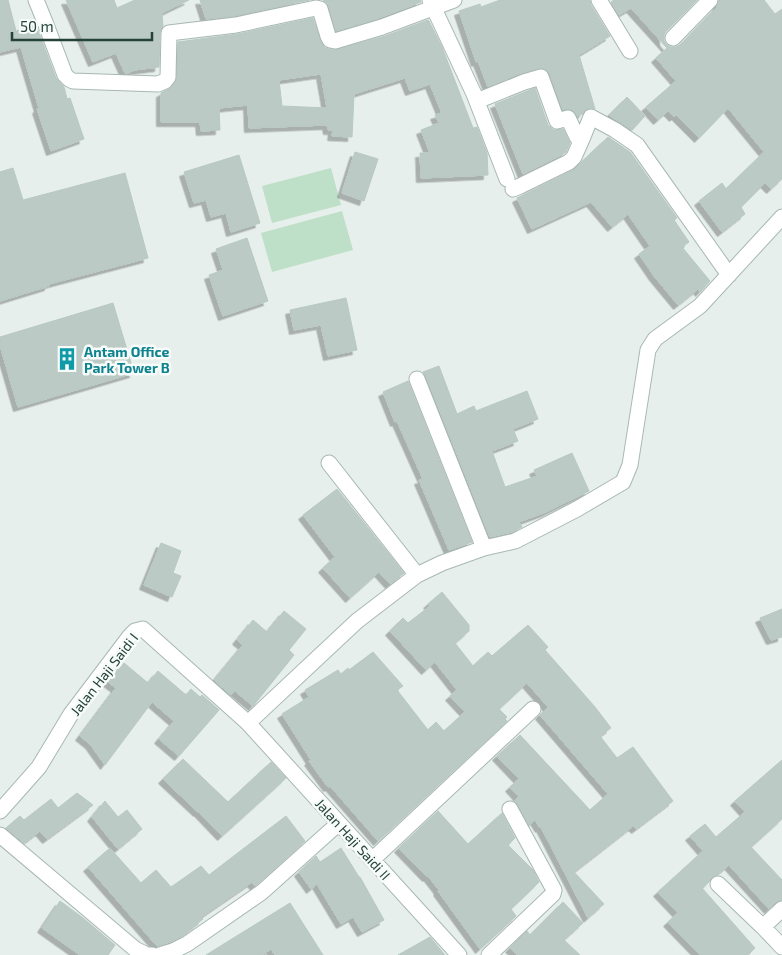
<svg xmlns="http://www.w3.org/2000/svg" width="782" height="955" font-family="'Exo 2',sans-serif">
	<defs>
		<filter id="shadow"><feDropShadow dx="-4.5" dy="4.5" stdDeviation="0" flood-color="#0004"/></filter>
	</defs>
	<rect width="100%" height="100%" fill="#e6efeb"/>
	<path fill="#bfe0c8" d="M331 168 341 205 272 223 262 186Z
		M342 211 353 250 272 272 261 233Z"/>
	<path fill="#bbcac4" stroke="#b8c9c2" fill-rule="evenodd" filter="url(#shadow)" d="M0 0H8L16 31 36 25 56 78 64 87 67 99 70 98 84 139 51 151 37 109 39 108 21 47 0 52Z
		M66 0H114L117 8 135 0H189L162 13 163 26 160 33 159 67 134 70 126 74 125 73 116 53 93 62Z
		M200 0H309L234 16 206 19Z
		M323 0H420L421 2 379 18 336 31 329 6 327 3Z
		M500 0H590L591 5 610 36 579 55 595 109 590 108 586 109 582 114 577 116 574 111 570 109 563 110 550 74 547 70 543 68 521 73 488 87 478 61 476 62 459 11 480 4 481 7Z
		M614 0H697L666 31 664 35V41L667 45 671 47H676L680 45 717 7 719 0H764L775 14 782 9V179L771 189 765 183 741 207 745 214 722 232 699 201 722 183 726 189 764 152 728 108 699 138 676 115 674 117 668 111 658 120 646 107 676 81 656 58 667 48 631 8 619 15 611 2Z
		M313 18 322 44 325 48 334 50 385 36 428 20 429 21 442 47 473 128 477 127 487 153 488 175 421 178 420 153H430L421 130 439 123 435 115 442 113 430 84 410 91 405 78 354 94 352 137 332 136 333 130H328L327 125 249 128 248 105 219 108 220 130 201 131 200 122H161V93L172 87 177 78 178 42 238 34ZM321 74 327 108 282 106 279 80Z
		M535 88 548 125 551 128 554 130 563 129 570 143 566 152 563 154 523 174 495 104Z
		M627 97 645 116 632 130 609 115Z
		M608 137 630 152 677 218 674 220 689 242 682 247 710 281 700 292 698 289 678 305 654 276 639 254 650 246 628 214 612 227 591 202 532 229 517 198 573 170Z
		M355 152 378 159 364 201 342 193Z
		M239 155 260 223 231 232 226 213 211 217 206 200 194 203 184 172Z
		M13 168 23 200 125 173 148 258 49 284V286L0 301V172Z
		M247 238 268 301 223 316 209 275 223 270 216 249Z
		M346 298 357 350 328 356 321 325 294 330 290 310Z
		M113 303 134 373 18 407 0 345V337Z
		M439 366 457 414 474 406 476 411 527 391 538 419 513 429 518 441 492 451 505 487 537 476 534 470 572 453 589 491 546 512 519 522 522 527 512 532 490 537 426 376 423 372Z
		M408 381 472 542 449 550 419 480 423 479 397 421 395 422 383 392Z
		M337 489 404 573 390 584 379 572 350 598 323 568 335 557 303 515Z
		M161 543 181 551 173 573 181 576 172 597 144 585Z
		M442 592 469 625V631L455 643 473 666 488 652 492 656 528 625 548 647 545 650 595 707 611 728 600 736 617 758 633 747 673 801 636 829 633 826 574 872 604 904 588 918 541 827 540 828 535 820 529 825 518 805 514 801 519 797 510 787 519 779 497 756 520 735 590 810 608 794 540 715 548 707 527 683 499 709 507 717 505 719 507 721 378 841 330 786 328 787 309 761 311 760 282 714 309 697 305 690 338 670 341 674 348 668 349 670 373 652 403 686 397 690 428 730 436 722 444 731 465 712 450 696 457 690 435 662 426 670 390 631 403 618 408 623 430 606 428 604Z
		M782 609V637L771 640 760 618Z
		M284 611 306 629 289 650 294 655 253 706 235 691 231 695 214 680 243 645 237 640 253 620 267 632Z
		M124 663 148 683 158 671 186 695 191 689 200 697 202 695 219 710 179 756 159 739 174 721 152 702 105 765 90 744 80 736 116 688 108 682Z
		M183 759 228 802 271 762 286 778 222 836 198 811V812L163 779Z
		M782 760V819L751 847 782 880V900L776 902 769 909 729 865 717 875 712 877 709 882 702 888 755 948 748 955H700L668 922 678 913 658 892 703 851 690 836 705 824 716 837 745 812 735 801Z
		M77 793 93 805 47 839 40 831 24 843 6 828 20 816 24 820 51 799 58 808Z
		M105 801 118 817 127 810 142 829 118 849 92 817Z
		M438 811 468 844 502 813 515 838 508 845 533 870 539 882 511 909 516 916 480 949 438 891 439 890 428 876 427 877 399 848Z
		M286 816 305 841 256 885 255 886 252 882 201 917 203 919 182 936 170 942 157 946 88 867 110 848 141 883 156 870 171 887 201 866 209 875Z
		M341 848 359 877H360L384 920 362 932 353 917 341 924 317 884 311 889 299 872 316 856 320 862Z
		M60 901 83 918 115 945 108 955H80L42 928Z
		M563 902 583 923 564 940 580 955H518L510 948 527 931 530 935Z
		M290 903 323 955H275L271 949 262 955H206Z
		M430 937 445 955H398Z"/>
	<g fill="none" stroke-linecap="round" stroke-linejoin="round">
		<defs>
			<path id="minor" d="M36 0 45 22 65 75 69 79 73 81 158 84 165 81 168 77 169 33 236 25 316 8 320 9 328 36 330 40 335 41 382 27 454 0
				M430 0 474 94 507 179
				M599 0 630 51
				M673 38 710 0
				M477 101 524 82 541 77 557 121 568 118 577 137 582 139 574 157 569 162 520 186 513 189
				M582 139 591 117 615 130 637 145 729 275
				M417 379 484 548
				M329 463 417 575
				M248 723 357 621 417 575 442 563 484 548 515 541 577 509 623 482 630 465 648 350 655 339 700 306 782 217
				M0 811 39 767 71 714 130 636 135 631 143 629 248 723 459 955
				M0 835 135 949 147 955H152
				M372 860 533 709
				M718 884 763 927 782 947
				M763 927 782 909
				M160 955 173 951 187 944 262 892 339 823
				M489 955 553 894 554 890 510 809"/>
		</defs>
		<use href="#minor" stroke="#a8b8b2" stroke-width="17"/>
		<use href="#minor" stroke="#fff" stroke-width="15"/>
	</g>
	<defs>
		<symbol id="building-bare" viewBox="-9 -9 18 18"><path d="M-4-6H4V6H1V3H-1V6H-4ZM-2.5-4.3h1.7v1.8h-1.7ZM.8-4.3h1.7v1.8H.8ZM-2.5-1h1.7V.8h-1.7ZM.8-1h1.7V.8H.8Z" fill="#0f9aa8" stroke="#f7fbf9" stroke-width="2.5" paint-order="stroke"/></symbol>
	</defs>
	<g fill-rule="evenodd">
		<use href="#building-bare" x="51" y="343" width="32" height="32"/>
	</g>
	<g text-anchor="middle" dominant-baseline="central" stroke-width="5" stroke-linejoin="round" paint-order="stroke">
		<g font-size="14" font-weight="bold" fill="#0d838f" stroke="#f7fbf9" text-anchor="start">
			<text x="84" y="351">Antam Office<tspan x="84" dy="16">Park Tower B</tspan></text>
		</g>
		<g font-size="14" fill="#24423a" stroke="#f7fbf9">
			<text transform="translate(104 674) rotate(-52)">Jalan Haji Saidi I</text>
			<text transform="translate(353 839) rotate(48)">Jalan Haji Saidi II</text>
		</g>
	</g>
	<path d="M12 32v8h140v-8" fill="none" stroke="#24423a" stroke-width="2.5"/>
	<text x="20" y="32" font-size="15" fill="#24423a" stroke="#f7fbf9" stroke-width="4" paint-order="stroke">50 m</text>
</svg>
